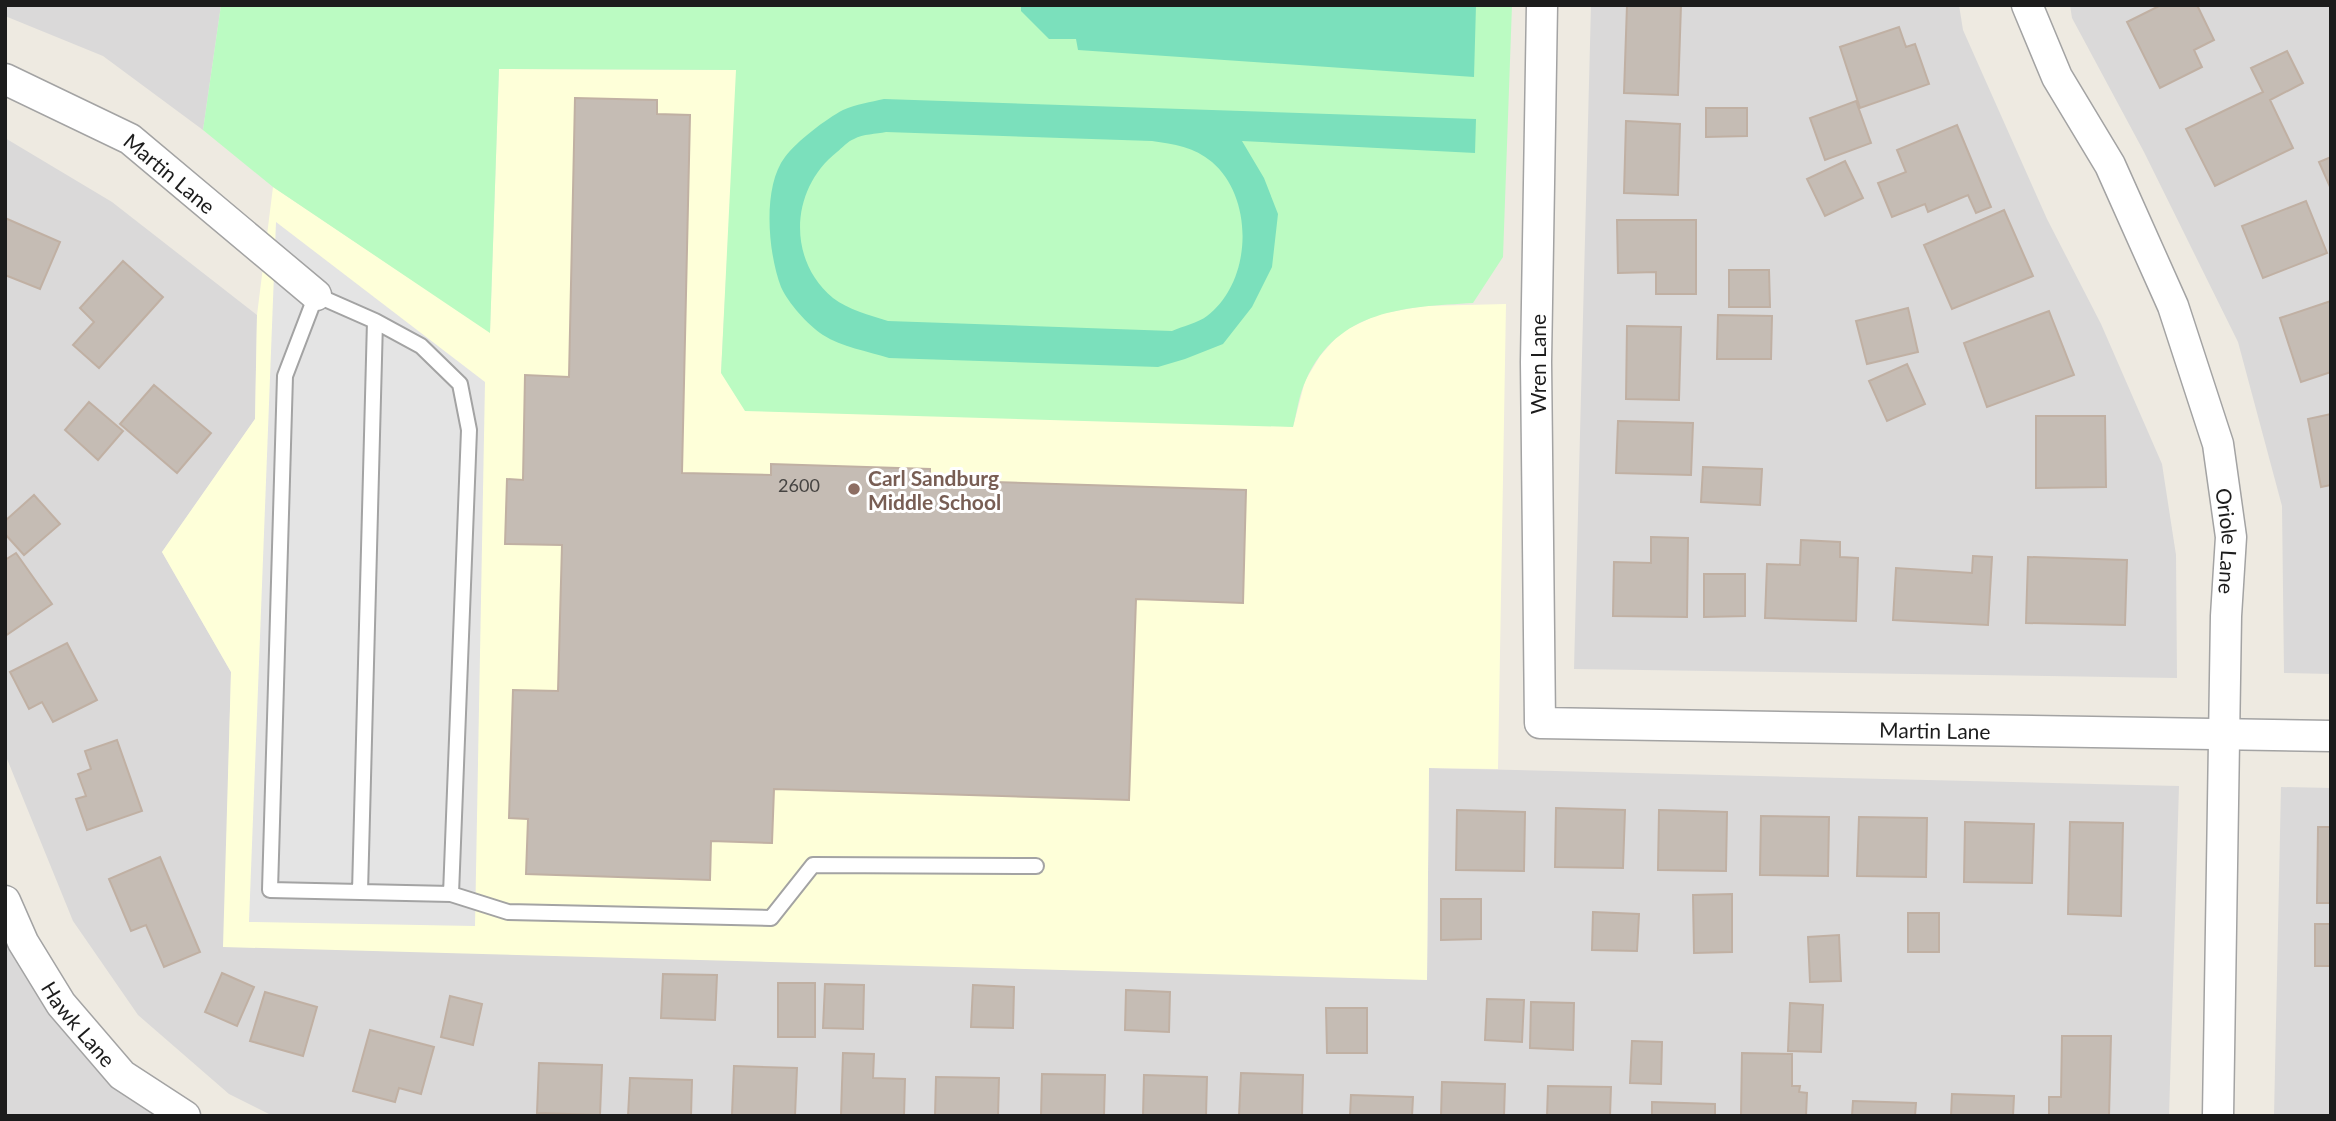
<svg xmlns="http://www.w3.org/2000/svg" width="2336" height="1121" font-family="Lato,sans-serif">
	<rect width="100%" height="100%" fill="#eeeae1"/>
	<path fill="#dad9d9" d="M5 5H221L203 130 103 56 5 16Z
		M1591 5H1959L1963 30 2047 219 2101 324 2162 464 2176 555 2177 678 1574 669Z
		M2070 5H2331V674L2284 673 2282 506 2238 342 2144 152 2072 18Z
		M5 138 112 202 257 315 255 419 162 552 231 672 224 946 1427 979 1429 768 2179 786 2169 1116H273L229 1094 138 1015 73 921 5 754Z
		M2281 787 2331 788V1116H2274Z
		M5 901 62 1004 185 1116H5Z"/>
	<path fill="#feffd9" d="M499 69 737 70 721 373 1293 427 1305 381 1320 356 1341 332 1379 314 1424 306 1506 304 1498 769 1429 768 1427 980 223 947 231 672 162 552 255 419 257 315 273 187 490 332Z"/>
	<path fill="#bbfbc2" d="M221 5H1512L1503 257 1473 303C1405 307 1338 309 1306 380 1299 394 1297 412 1293 427L745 411 721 373 736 70 499 69 490 333 273 187 203 130Z"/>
	<path fill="#7be0bc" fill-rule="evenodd" d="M1021 5H1476L1474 77 1078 50 1076 39H1049L1021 11Z
		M884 99 1476 119 1475 153 1242 141 1264 178 1278 214 1272 267 1252 307 1223 344 1185 359 1158 367 889 358C867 351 842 347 823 335 808 325 788 303 781 287 768 253 762 187 785 157 797 141 826 119 843 110 856 104 871 102 884 99ZM886 132 1152 141C1174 144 1194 147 1212 162 1255 199 1252 282 1207 316 1198 323 1183 326 1172 331L888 321C869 315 849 310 833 298 786 259 791 188 837 152 842 148 848 141 854 139 863 134 876 134 886 132Z"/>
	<path fill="#e4e4e4" d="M276 222 485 382 475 926 249 922Z"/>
	<path fill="#c5bcb4" stroke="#c0b0a3" stroke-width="2" d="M1627 5H1681L1678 95 1624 93Z
		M2161 5H2197L2214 40 2194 50 2202 67 2160 88 2127 22Z
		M1899 27 1906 47 1915 44 1929 84 1860 108 1840 47Z
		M2287 51 2303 83 2270 100 2293 148 2215 186 2186 129 2263 92 2251 68Z
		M575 98 657 100V114L690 115 682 473 771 475V464L930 469V480L1246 490 1243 603 1136 599 1129 800 774 789 772 843 711 841 710 880 526 874 528 819 509 818 513 690 558 691 562 545 505 544 507 479 523 480 525 375 569 377Z
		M1856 101 1871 143 1825 160 1810 118Z
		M1706 108H1747V136L1706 137Z
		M1626 121 1680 124 1678 195 1624 193Z
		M1957 125 1991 207 1976 213 1968 195 1928 212 1925 204 1892 217 1878 183 1906 172 1897 150Z
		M2331 157V189L2319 162Z
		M1845 161 1863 198 1825 216 1807 179Z
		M2306 201 2327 253 2263 278 2242 226Z
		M2004 210 2033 276 1952 309 1924 245Z
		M5 218 60 242 40 289 5 275Z
		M1617 220H1696V294H1656V272L1618 273Z
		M123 261 163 297 99 368 73 345 94 322 80 308Z
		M1729 270H1769L1770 307H1729Z
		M2331 301V372L2301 382 2280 318Z
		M1908 308 1918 352 1867 364 1856 321Z
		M2049 311 2074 375 1987 407 1964 343Z
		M1718 315 1772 316 1771 359H1717Z
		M1627 326 1681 327 1679 400 1626 399Z
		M1907 364 1925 404 1887 421 1869 381Z
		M154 385 211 433 177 473 120 424Z
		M89 402 123 431 98 460 65 430Z
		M2331 414V485L2321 487 2308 419Z
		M2036 416H2105L2106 487 2036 488Z
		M1618 421 1693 423 1691 475 1616 473Z
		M1703 467 1762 469 1760 505 1701 502Z
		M34 495 60 524 24 555 5 534V521Z
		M1651 537 1688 538 1687 617 1613 616 1614 562 1651 563Z
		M1801 540 1840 542V557L1858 558 1856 621 1765 618 1767 564 1800 565Z
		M16 553 52 604 5 636V560Z
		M1973 556 1992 557 1988 625 1893 620 1896 568 1972 573Z
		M2028 557 2127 560 2125 625 2026 623Z
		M1704 574H1745V616L1704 617Z
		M67 643 97 700 53 722 42 702 29 709 10 672Z
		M117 740 142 811 87 830 76 799 86 796 78 774 91 769 85 751Z
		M1556 808 1625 810 1623 868 1555 867Z
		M1457 810 1525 812 1524 871 1456 870Z
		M1659 810 1727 812 1726 871 1658 870Z
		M1761 816 1829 817 1828 876 1760 875Z
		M1859 817 1927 818 1926 877 1857 876Z
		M1965 822 2034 824 2032 883 1964 882Z
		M2070 822 2123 823 2121 916 2068 914Z
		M2318 827H2331V903H2317Z
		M160 857 200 952 164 967 146 925 131 931 109 879Z
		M1732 894V952L1694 953 1693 895Z
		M1441 899H1481V939L1441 940Z
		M1593 912 1639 914 1637 951 1592 950Z
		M1908 913H1939V952H1908Z
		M2315 924H2331V966H2315Z
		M1839 935 1841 981 1810 982 1808 937Z
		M222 973 254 987 237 1026 205 1012Z
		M663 974 717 975 715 1020 661 1018Z
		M778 983H815V1037H778Z
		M825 984 864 985 863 1029 823 1028Z
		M973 985 1014 987 1013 1028 971 1027Z
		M1126 990 1170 992 1169 1032 1125 1030Z
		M265 992 317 1007 303 1056 250 1041Z
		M450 996 482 1004 473 1045 441 1037Z
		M1487 999 1524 1000 1522 1042 1485 1040Z
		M1531 1002 1574 1003 1573 1050 1530 1048Z
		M1790 1003 1823 1005 1821 1052 1788 1051Z
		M1326 1008H1367V1053H1327Z
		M370 1030 434 1047 421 1094 399 1088 395 1102 353 1091Z
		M2062 1036H2111L2109 1116H2049V1097H2061Z
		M1632 1041 1662 1042 1661 1084 1630 1083Z
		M843 1053 874 1054 873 1078 905 1079 904 1116H841Z
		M1742 1053 1792 1054V1086H1800L1799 1092 1807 1093 1806 1116H1741Z
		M539 1063 602 1065 600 1115 537 1113Z
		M734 1066 797 1068 795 1116 732 1115Z
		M1241 1073 1303 1075 1302 1116H1239Z
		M1042 1074 1105 1075 1104 1116H1041Z
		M1144 1075 1207 1077 1206 1116H1143Z
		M936 1077 999 1078 998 1116H935Z
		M630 1078 692 1080 691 1116H628Z
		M1442 1082 1505 1084 1504 1116H1441Z
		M1548 1086 1611 1087 1610 1116H1547Z
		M1952 1094 2014 1096 2013 1116H1951Z
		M1351 1095 1413 1097 1412 1116H1350Z
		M1853 1101 1916 1103 1915 1116H1852Z
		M1652 1102 1715 1104V1116H1652Z"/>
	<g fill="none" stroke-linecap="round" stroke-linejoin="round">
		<defs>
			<path id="lane" d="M316 295 375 321 421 346 460 384 469 430 451 894 270 890 285 376Z
				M360 892 375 321
				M451 894 508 912 771 918 813 865 1036 866"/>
			<g id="street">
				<path id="s1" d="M1542 5 1536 362 1540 723 2331 736"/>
				<path id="s2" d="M2027 5 2057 77 2110 165 2173 306 2218 444 2231 537 2226 616 2218 1116"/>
				<path id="s3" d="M5 79 130 139 316 295"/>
				<path id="s4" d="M5 901 23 942 61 1004 122 1075 185 1116"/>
			</g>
		</defs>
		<use href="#lane" stroke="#a3a3a3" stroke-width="18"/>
		<use href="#street" stroke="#a3a3a3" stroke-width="33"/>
		<use href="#lane" stroke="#fff" stroke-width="14"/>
		<use href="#street" stroke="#fff" stroke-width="30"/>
	</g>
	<circle fill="#8d6e63" stroke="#fff" stroke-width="2.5" cx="854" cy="489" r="7"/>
	<g text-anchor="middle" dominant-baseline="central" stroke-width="6" stroke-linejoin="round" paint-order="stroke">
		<g font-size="18" fill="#464442">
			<text x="799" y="485">2600</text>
		</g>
		<g font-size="21" fill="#1c1c1c" stroke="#fff">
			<text stroke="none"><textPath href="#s3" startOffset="191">Martin Lane</textPath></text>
			<text transform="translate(1537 364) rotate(-90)">Wren Lane</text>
			<text stroke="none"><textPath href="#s2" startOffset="578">Oriole Lane</textPath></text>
			<text stroke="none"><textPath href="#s1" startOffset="1113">Martin Lane</textPath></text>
			<text stroke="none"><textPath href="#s4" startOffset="144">Hawk Lane</textPath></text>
		</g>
		<g font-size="21" font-weight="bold" fill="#785e54" stroke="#fff" text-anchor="start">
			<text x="868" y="477">Carl Sandburg<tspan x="868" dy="24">Middle School</tspan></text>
		</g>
	</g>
	<rect width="2336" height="1121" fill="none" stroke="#1c1c1c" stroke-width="14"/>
</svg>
